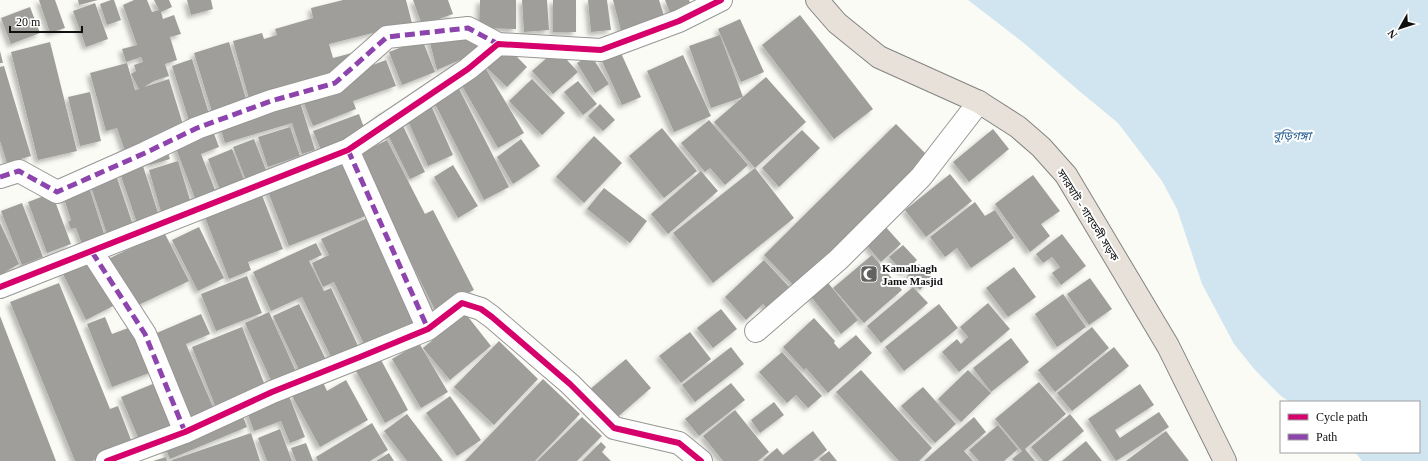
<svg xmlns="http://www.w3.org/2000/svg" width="1428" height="461" font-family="'Times New Roman','Noto Sans Bengali',serif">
	<defs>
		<filter id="shadow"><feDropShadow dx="-3.5" dy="3.5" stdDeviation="2" flood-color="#0004"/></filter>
	</defs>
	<rect width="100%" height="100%" fill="#fbfbf6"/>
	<path fill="#d1e5f1" d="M968 0H1428V461H1362L1355 452H1419V402H1290L1281 396 1255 370 1234 344 1202 284 1177 209 1162 181 1118 123 1078 90 1025 44Z"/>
	<path fill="#9f9e9b" filter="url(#shadow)" d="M39 0H55L65 28 50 33Z
		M78 0H98L79 5Z
		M111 0H114L121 20 107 25 100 4Z
		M134 0H147L152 12 159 10 154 0H169L172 7 161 12 163 19 174 15 181 34 170 37 177 60 165 64 169 76 154 81 144 87 169 79 185 131 125 151 117 128 106 131 90 73 127 63 135 90 139 89 131 74 136 71 134 65 143 62 141 57 126 62 122 49 137 45 123 5Z
		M187 0H211L213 9 191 15Z
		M343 0H406L412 23 329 44 333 58 382 45 385 55 336 68 338 74 249 99 233 41 262 33 264 39 277 35 275 29 313 18 311 8Z
		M413 0H448L453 14 422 25Z
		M480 0H516V29L479 28Z
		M522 0H547L549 30 524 32Z
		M553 0H576V32H553Z
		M588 0H607L611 30 591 32Z
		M613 0H659L665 19 621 31Z
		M665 0H689L692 7 671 15Z
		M95 3 108 39 86 47 73 11Z
		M30 7 40 33 11 44 1 18Z
		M800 15 873 109 834 139 762 45Z
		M740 19 764 72 741 82 718 29Z
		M473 32 485 49 437 70 429 39Z
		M720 35 743 97 711 108 689 46Z
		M422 39 435 72 402 85 389 52Z
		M50 42 77 151 38 160 11 52Z
		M229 42 247 102 212 112 194 53Z
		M506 46 527 67 507 87 486 67Z
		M557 49 578 72 553 94 532 71Z
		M0 51 3 63H0Z
		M620 51 641 97 622 105 601 59Z
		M591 55 609 84 595 93 577 63Z
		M683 55 711 116 674 132 647 71Z
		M192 59 210 117 190 124 172 66Z
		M386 60 396 86 353 101 356 109 313 126 301 96 341 77Z
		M483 64 524 133 498 148 458 79Z
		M4 66 31 156 7 163 0 141V67Z
		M766 77 806 122 755 168 714 122Z
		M454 79 509 187 484 200 429 92Z
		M532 79 565 113 542 135 509 101Z
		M578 81 597 104 583 115 564 92Z
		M90 92 101 141 80 146 68 97Z
		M425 92 453 155 428 166 400 103Z
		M299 99 315 150 302 154 292 123 225 143 219 123Z
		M600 104 615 120 603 131 588 116Z
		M394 107 425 172 410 179 378 115Z
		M359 114 366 133 321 150 313 131Z
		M709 120 748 165 725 185 710 168 705 172 681 143Z
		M896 124 929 157 797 289 764 255Z
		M290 127 300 156 268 167 258 137Z
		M662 128 697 171 664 198 629 156Z
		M993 129 1009 149 969 182 953 162Z
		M802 130 820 148 779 187 762 168Z
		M213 131 219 147 201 154 215 190 195 198 175 146Z
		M594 136 622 163 584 203 556 177Z
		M254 139 266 170 245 178 233 147Z
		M521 139 540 166 513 184 497 157Z
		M387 140 425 214 433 210 474 290 435 310 357 155Z
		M166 147 170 159 150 165 146 154Z
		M232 149 244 180 220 190 208 159Z
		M346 158 368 215 289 246 267 189Z
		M178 161 191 203 161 212 149 170Z
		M453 165 478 206 458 218 434 177Z
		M143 166 159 216 137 223 120 173Z
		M755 168 794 218 713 283 673 233Z
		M701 171 718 191 668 234 651 214Z
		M950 174 972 201 926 237 905 210Z
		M116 175 133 225 107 234 90 184Z
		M1033 175 1060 211 1041 224 1050 236 1030 252 995 204Z
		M89 187 105 237 82 244 76 228 71 229 68 222 71 220 63 195Z
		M604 188 647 221 630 243 587 209Z
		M260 190 283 249 248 262 251 270 229 279 203 212Z
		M52 193 71 244 47 253 28 202Z
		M975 202 985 216 995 210 1014 238 971 268 957 248 945 257 930 237Z
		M22 203 43 257 22 265 1 211Z
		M372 216 422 321 366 348 334 282 323 287 312 263 329 255 321 239Z
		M0 223 19 264 0 275Z
		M884 225 901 244 881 262 864 242Z
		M199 227 224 278 198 291 172 240Z
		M164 232 189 281 130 309 106 260Z
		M1062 234 1086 266 1061 285 1052 273 1060 267 1052 257 1043 263 1036 254Z
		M316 243 322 255 309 261 324 291 331 288 360 350 334 363 302 297 271 311 253 272Z
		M903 245 917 260 904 273 889 257Z
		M872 255 902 290 864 323 833 288Z
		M91 257 115 305 86 320 62 272Z
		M764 260 791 289 768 310 763 304 746 320 725 297Z
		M919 264 932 277 920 290 907 276Z
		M1014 267 1036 297 1008 317 986 288Z
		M247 276 262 313 216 331 201 294Z
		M1090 278 1112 309 1089 325 1067 294Z
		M825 279 858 320 841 334 808 293Z
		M59 283 110 409 118 406 133 445 92 461H75L10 302Z
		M913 287 928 303 881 343 867 326Z
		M1063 294 1086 327 1057 347 1035 314Z
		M988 303 1010 329 959 372 942 352 957 339 961 344 968 337 960 327Z
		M299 304 328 364 302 376 273 316Z
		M939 304 958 328 904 371 885 347Z
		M721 309 737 329 713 348 697 328Z
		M269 312 297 374 273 385 245 323Z
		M465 313 491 346 450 380 423 348Z
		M201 314 210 334 186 344 216 414 190 425 152 335Z
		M0 316 56 461H0Z
		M105 317 112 334 139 324 157 370 112 387 87 324Z
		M814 318 835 341 834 343 839 349 856 335 872 353 828 393 806 368 804 370 783 347Z
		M242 327 266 388 216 408 192 347Z
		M1092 327 1109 348 1055 392 1038 370Z
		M690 332 711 359 681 383 659 356Z
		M1011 338 1029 362 991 392 973 368Z
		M499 341 538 379 494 425 454 387Z
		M419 343 448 392 421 408 392 359Z
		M731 347 744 364 695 402 682 385Z
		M1114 347 1129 366 1072 411 1057 393Z
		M782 352 822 396 808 408 796 395 787 403 759 372Z
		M380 358 408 410 385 423 356 371Z
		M626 359 651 388 613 421 588 391Z
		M861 370 932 448 919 461H899L836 392Z
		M968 370 991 393 961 422 938 399Z
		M543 379 580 414 535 461H465Z
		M322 380 327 391 346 380 368 420 320 447 292 396Z
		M160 381 178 426 140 442 121 397Z
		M1039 382 1066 414 1025 449 1035 461H1014L1012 459 1022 451 995 419Z
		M731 383 745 400 699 436 685 419Z
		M1140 384 1154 405 1115 430 1120 438 1159 412 1169 427 1116 461 1088 419Z
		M923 387 956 424 935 443 901 406Z
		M289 396 305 437 290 443 281 421 254 431 247 412Z
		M450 396 481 440 457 456 426 413Z
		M774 402 784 415 760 433 751 420Z
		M735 410 769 452 758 461H723L703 436Z
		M242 414 247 427 170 459 165 447Z
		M407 414 443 461H407L384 431Z
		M1070 414 1084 431 1048 461H1043L1031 447Z
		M582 417 602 436 577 461H537Z
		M974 417 986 432 964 451 973 461H924Z
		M372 423 388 450 370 461H318L316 457Z
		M998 425 1018 449 1004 461H979L969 450Z
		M280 429 292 461H267L258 438Z
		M813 431 827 450 813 461H764L763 460 777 448 783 455Z
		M1166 431 1189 461H1126Z
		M251 433 260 461H172V460Z
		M1086 441 1102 461H1062Z
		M601 442 606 447 602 452 611 461H582Z
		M306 443 313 461H296L291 448Z
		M829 451 837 461H821L819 459Z
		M389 453 394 461H376Z
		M166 457 167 461H153Z"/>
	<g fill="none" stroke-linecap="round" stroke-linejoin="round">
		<defs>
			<path id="street" d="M348 150 428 329
				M0 177 19 171 57 192 145 153 197 128 271 101 335 83 387 37 468 28 498 44
				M92 252 145 334 185 432
				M0 287 348 150 468 69 498 44 601 50 679 21 721 0
				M756 331 838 260 921 177 979 102
				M107 461 185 432 272 392 360 357 428 329 462 303 481 309 492 317 570 384 614 428 679 443 701 461"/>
			<path id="highway" d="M817 0 837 23 879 57 979 102 1018 127 1041 147 1066 175 1168 346 1225 461"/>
		</defs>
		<use href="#street" stroke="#969694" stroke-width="24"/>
		<use href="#highway" stroke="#838381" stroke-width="24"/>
		<use href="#street" stroke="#fefefe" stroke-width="22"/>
		<use href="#highway" stroke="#e7e1d9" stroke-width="22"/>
		<path stroke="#8e44ad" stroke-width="5" stroke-dasharray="10 5" stroke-linecap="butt" d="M348 150 428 329
			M0 177 19 171 57 192 145 153 197 128 271 101 335 83 387 37 468 28 498 44
			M92 252 145 334 185 432"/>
		<defs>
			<path id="cycleway" d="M0 287 348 150 468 69 498 44 601 50 679 21 721 0
				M107 461 185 432 272 392 360 357 428 329 462 303 481 309 492 317 570 384 614 428 679 443 701 461"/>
		</defs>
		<use href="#cycleway" stroke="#fff" stroke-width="8"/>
		<use href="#cycleway" stroke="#d6006c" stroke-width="6"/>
	</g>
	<defs>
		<symbol id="mosque-square" viewBox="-11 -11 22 22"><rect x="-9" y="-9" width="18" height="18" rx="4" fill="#626260" stroke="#fff"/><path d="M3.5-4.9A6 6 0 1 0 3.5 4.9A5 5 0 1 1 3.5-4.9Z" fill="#fff"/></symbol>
	</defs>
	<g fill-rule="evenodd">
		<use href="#mosque-square" x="859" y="264" width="20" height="20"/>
	</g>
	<g text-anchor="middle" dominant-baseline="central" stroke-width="4" stroke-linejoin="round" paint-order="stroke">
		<g font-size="11" fill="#101010" stroke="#fff">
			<text transform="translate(1088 215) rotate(58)">সদরঘাট - গাবতলী সড়ক</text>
		</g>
		<g font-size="11" font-weight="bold" fill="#101010" stroke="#fff" text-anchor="start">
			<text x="882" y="268">Kamalbagh<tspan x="882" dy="13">Jame Masjid</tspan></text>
		</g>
		<g font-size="12" font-style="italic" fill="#285f93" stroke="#fff">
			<text x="1292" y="136">বুড়িগঙ্গা</text>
		</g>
	</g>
	<rect x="1280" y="401" width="140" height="52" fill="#ffffff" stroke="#9f9f9f"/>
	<rect x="1288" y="414" width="20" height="6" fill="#d6006c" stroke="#9f9f9f"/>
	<text x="1316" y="421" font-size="12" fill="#101010">Cycle path</text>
	<rect x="1288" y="434" width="20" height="6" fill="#8e44ad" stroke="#9f9f9f"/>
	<text x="1316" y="441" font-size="12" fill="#101010">Path</text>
	<g transform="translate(1400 28) rotate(231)" stroke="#ffffff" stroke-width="3" paint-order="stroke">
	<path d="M0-3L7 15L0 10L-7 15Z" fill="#101010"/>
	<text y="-6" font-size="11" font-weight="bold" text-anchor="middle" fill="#101010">N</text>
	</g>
	<path d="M10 26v6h72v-6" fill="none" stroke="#101010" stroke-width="2"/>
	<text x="16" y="26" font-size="12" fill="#101010" stroke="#ffffff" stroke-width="3" paint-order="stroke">20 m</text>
</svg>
